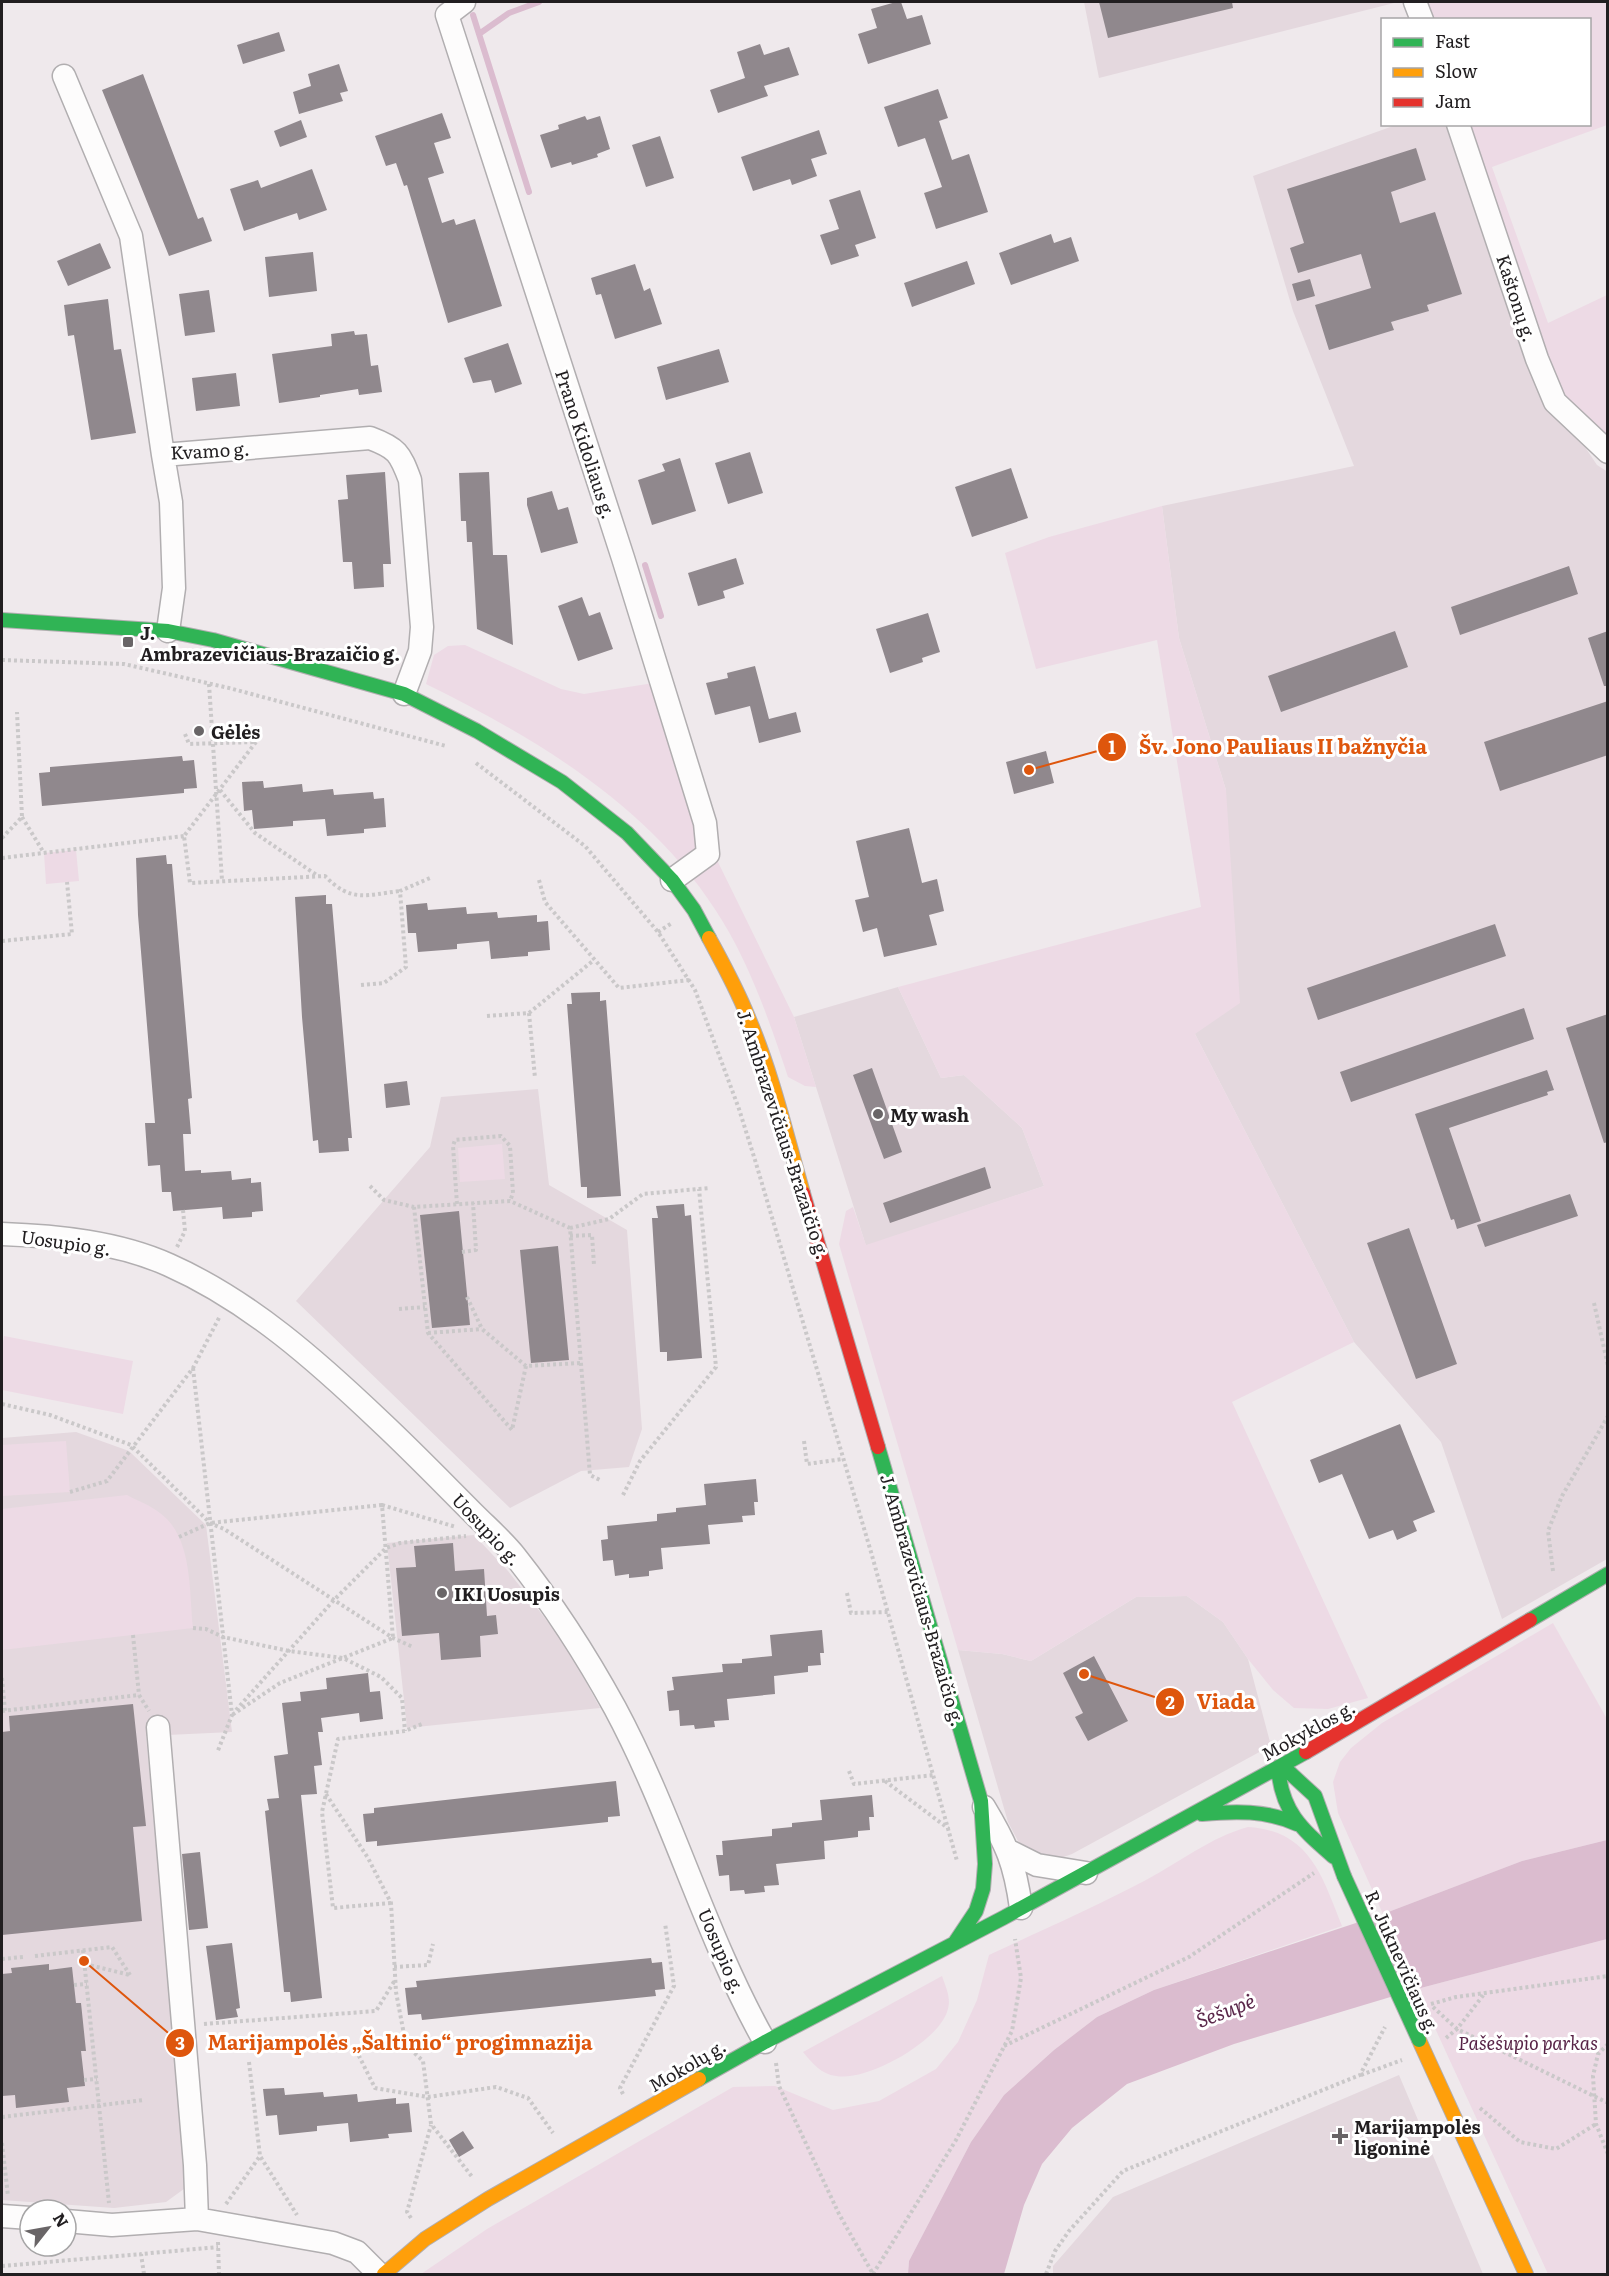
<svg xmlns="http://www.w3.org/2000/svg" width="1609" height="2276" font-family="Literata,serif">
	<rect width="100%" height="100%" fill="#efe9ec"/>
	<path fill="#e4d8de" d="M1084 2H1398L1099 78Z
		M1396 125H1458L1555 402 1597 465 1608 472 1607 1559 1502 1619 1441 1442 1354 1342 1195 1034 1226 790 1179 638 1162 506 1354 466 1293 311 1253 176Z
		M898 987 941 1078 964 1075 1022 1128 1044 1186 866 1246 794 1017Z
		M538 1089 549 1185 627 1230 642 1429 629 1467 581 1471 510 1508 296 1301 430 1147 441 1097Z
		M76 1432 129 1451 206 1525 232 1732 146 1736 188 2186 166 2202 114 2208 2 2200V1438Z
		M474 1535 508 1571 566 1645 600 1708 407 1728 387 1543Z
		M1187 1596 1223 1622 1248 1659 1270 1742 1265 1749 1072 1854 1055 1860 1042 1857 1028 1849 1018 1841 1008 1822 958 1650 1002 1654 1031 1661 1136 1597Z
		M1399 2075 1483 2274H1053V2266L1113 2197Z"/>
	<path fill="#eddae5" d="M1415 2H1607V125L1492 167 1548 323 1607 295V452L1555 402 1458 125 1590 124V20L1422 19Z
		M1162 506 1179 638 1226 790 1240 1003 1195 1034 1354 1342 1232 1402 1368 1698 1328 1709 1294 1708 1273 1690 1248 1659 1223 1622 1187 1596 1136 1597 1031 1661 1002 1654 958 1650 839 1244 846 1211 853 1207 866 1245 1044 1186 1022 1128 964 1075 941 1078 898 987 1201 907 1157 640 1036 669 1005 553 1049 537Z
		M465 645 561 689 584 694 660 682 715 856 794 1017 816 1087 805 1086 788 1077C770 1023 752 970 723 922 656 810 540 740 426 684L434 655 448 646Z
		M76 850 79 881 46 884 44 853Z
		M502 1144 505 1179 460 1182 458 1148Z
		M4 1336 133 1361 123 1414 2 1390V1349Z
		M66 1441 70 1492 2 1496V1445Z
		M127 1495C138 1501 150 1505 160 1513 193 1537 189 1592 193 1628L2 1650V1509Z
		M1553 1623 1607 1719V1840L1522 1861 1383 1914 1338 1813 1333 1782 1340 1762 1351 1748 1382 1723Z
		M1248 1827C1310 1831 1322 1876 1342 1926L1154 1990 1097 2017 1054 2050 1004 2095 971 2142 909 2261 908 2274H421L487 2229 733 2087 775 2086 833 2110 879 2101 936 2069 958 2042 977 2000 989 1955C1042 1930 1095 1907 1146 1880 1180 1862 1211 1837 1248 1827Z
		M1607 1939V2274H1548L1417 1989Z
		M942 1976C946 1988 952 1999 947 2012 937 2042 867 2082 836 2076 821 2074 813 2064 803 2052Z"/>
	<path fill="#dbbccf" d="M1607 1840V1939L1417 1989 1234 2044 1127 2084 1072 2128 1042 2164 1024 2205 1004 2274H908L909 2261 971 2142 1004 2095 1054 2050 1097 2017 1154 1990 1383 1914 1522 1861Z"/>
	<g fill="none" stroke-linecap="round" stroke-linejoin="round">
		<path stroke="#dbbccf" stroke-width="6" d="M473 15 529 192
			M479 34 509 13 539 2
			M645 565 661 616"/>
	</g>
	<path fill="#90888d" d="M896 2H901L907 19 922 15 931 44 868 64 858 34 877 28 871 9Z
		M1099 2H1232L1233 8 1108 38Z
		M279 32 285 51 243 64 237 45Z
		M760 44 764 55 789 47 799 75 764 86 768 96 718 113 710 90 745 78 737 52Z
		M339 64 348 91 340 93 343 101 299 114 293 92 311 86 308 74Z
		M143 74 198 219 203 217 212 241 169 256 102 90Z
		M938 89 948 118 939 121 952 160 969 154 988 212 936 229 924 193 942 187 925 138 898 147 884 107Z
		M442 113 451 138 434 143 444 173 428 178 442 223 454 219 456 225 475 219 502 306 448 323 407 185 404 186 396 163 386 166 375 136Z
		M585 116 587 120 600 116 610 149 597 154 598 157 572 165 571 162 551 168 540 135 559 129 558 125Z
		M301 120 307 137 280 147 274 131Z
		M819 130 827 154 811 159 817 176 792 185 790 179 753 191 741 157Z
		M660 136 674 178 646 187 632 145Z
		M1416 148 1426 180 1391 192 1400 223 1435 212 1462 294 1427 305 1429 311 1391 322 1394 330 1329 350 1315 305 1371 288 1361 254 1298 273 1290 248 1304 243 1287 189Z
		M312 169 327 210 299 220 297 213 244 231 230 189 258 180 261 188Z
		M860 190 876 238 855 245 859 256 831 265 820 235 839 229 829 200Z
		M1051 234 1054 243 1071 237 1079 261 1011 285 999 253Z
		M100 243 111 268 68 286 57 261Z
		M313 252 317 291 269 297 265 257Z
		M967 261 975 284 912 307 904 283Z
		M635 264 644 291 650 288 662 324 615 339 601 294 596 295 591 278Z
		M1310 279 1315 296 1297 301 1292 284Z
		M209 290 215 332 185 336 179 294Z
		M108 299 114 350 121 349 136 433 91 440 74 335 68 336 64 305Z
		M354 331 355 335 367 334 371 366 378 365 382 392 359 395 358 389 320 395V397L279 403 272 354 332 346 331 334Z
		M508 343 522 384 495 393 491 380 473 383 464 358Z
		M719 349 729 382 666 400 657 367Z
		M236 373 240 406 196 411 192 378Z
		M750 452 763 493 728 504 715 463Z
		M680 458 696 511 652 525 638 480 665 471 662 464Z
		M1011 468 1028 518 972 537 955 487Z
		M385 472 391 564H383L384 587 354 589 352 562H343L338 500 348 499 346 475Z
		M489 472 493 555H507L513 645 477 629 472 542H467L466 521H461L459 473Z
		M552 491 558 510 568 507 578 543 541 553 527 505V498Z
		M736 558 744 584 723 591 725 598 698 606 688 573Z
		M1569 566 1578 594 1460 635 1451 607Z
		M582 597 589 616 600 612 613 649 578 661 558 606Z
		M928 613 940 652 922 658 923 662 890 673 876 629Z
		M1395 631 1408 667 1281 712 1268 676Z
		M1608 631V686H1604L1588 638Z
		M755 666 769 719 796 712 801 732 759 743 750 706 715 715 706 683 728 678 727 673Z
		M1608 701V755L1500 791 1484 742Z
		M1046 751 1054 783 1014 794 1006 762Z
		M182 756 183 761 194 760 197 788 184 789V793L42 806 39 773 50 772V767Z
		M263 781 264 788 302 784 303 792 333 789 334 795 373 792 374 799 384 798 386 827 364 829V833L327 836 325 819 293 821V826L254 829 252 810 244 811 242 782Z
		M909 828 922 883 937 879 944 911 929 915 937 945 884 957 877 928 863 932 855 900 869 897 856 841Z
		M166 855 167 864H172L192 1098 188 1099 191 1134H183L185 1171 201 1170V1173L231 1171 232 1180 251 1178V1183L261 1182 263 1211 252 1212V1217L223 1219 222 1207 173 1211 171 1192H162L160 1165 148 1166 145 1123H155L138 915 136 858Z
		M326 895V904H332L352 1138H348L349 1151 319 1153 318 1140 313 1141 302 1017 295 897Z
		M427 903 428 910 466 907 467 914 497 912 498 918 537 915V922L548 921 550 950 528 952V956L491 959 489 941 457 944V949L418 952 416 933H408L406 905Z
		M1495 924 1506 956 1318 1020 1307 988Z
		M600 992V1001L606 1000 621 1196 587 1198V1187H581L567 1004H572L571 993Z
		M1524 1008 1534 1039 1351 1102 1340 1072Z
		M1608 1014V1142L1604 1143 1566 1028Z
		M872 1068 902 1152 884 1159 853 1075Z
		M1547 1070 1554 1090 1547 1092 1548 1095 1449 1128 1481 1221 1457 1229 1454 1219 1451 1220 1415 1114Z
		M407 1081 410 1105 386 1108 384 1084Z
		M985 1167 991 1188 890 1223 883 1203Z
		M1570 1194 1578 1216 1485 1247 1477 1225Z
		M684 1204 685 1216 691 1215 702 1358 667 1361V1352H660L652 1218H658L656 1206Z
		M459 1211 470 1325 432 1328 420 1215Z
		M1409 1228 1457 1364 1416 1379 1367 1243Z
		M558 1246 569 1360 531 1363 520 1250Z
		M1400 1424 1435 1512 1413 1521 1417 1531 1397 1540 1393 1530 1369 1539 1342 1474 1319 1483 1310 1460Z
		M756 1479 758 1502H754L755 1515 742 1516 743 1522 708 1525 710 1544 661 1548 663 1569 649 1571V1576L629 1578V1574L615 1576 613 1560 603 1561 601 1540 608 1539 607 1526 657 1521V1514L676 1512V1508L706 1505 704 1484Z
		M453 1543 455 1571 484 1569 487 1616 496 1615 498 1634 480 1636 481 1657 441 1660 439 1633 402 1636 396 1568 416 1567 414 1546Z
		M822 1630 824 1653H820L821 1665 808 1666V1672L774 1676 775 1694 727 1699 729 1720 714 1721 715 1727 695 1729 694 1725 680 1726 679 1710 669 1711 667 1691 674 1690 672 1677 723 1672 722 1664 742 1663V1659L772 1656 770 1635Z
		M1094 1656 1128 1721 1088 1741 1075 1717 1083 1713 1063 1673Z
		M368 1673 370 1692 380 1691 383 1719 360 1722 359 1713 321 1718 323 1732H318L322 1765 314 1766 317 1794 301 1795 322 1998 291 2002 290 1992H284L265 1811 269 1810 267 1799 279 1798 274 1756 288 1754 282 1703 301 1701 300 1692 327 1689 326 1678Z
		M133 1704 146 1826 133 1827 142 1921 2 1935V1732L10 1731 9 1716Z
		M616 1781 620 1816 608 1817V1822L377 1846V1841L366 1842 363 1814 374 1813V1808Z
		M872 1795 874 1817H869L870 1830 858 1831V1837L824 1841 825 1859 776 1864 779 1885 764 1886 765 1892 745 1894 744 1890 730 1891 729 1875 719 1876 716 1855H723L722 1841 772 1836V1829L792 1827V1823L822 1820 820 1800Z
		M200 1852 208 1928 189 1930 182 1854Z
		M232 1943 240 2008 236 2009 238 2017 216 2020 206 1946Z
		M651 1958 652 1963 662 1962 665 1989 655 1990 656 1996 422 2020 421 2014 408 2015 405 1988 417 1987 416 1981Z
		M49 1964V1970L72 1967 76 2003H81L86 2051H81L85 2086 67 2088 69 2102 16 2108 15 2095 2 2096V1974L12 1973 11 1968Z
		M284 2088 285 2095 323 2092 324 2097 357 2094 358 2102 396 2098V2104L409 2103 412 2132 388 2134 389 2138 350 2142 348 2123 317 2126V2131L279 2135 277 2115 266 2116 263 2089Z
		M463 2131 474 2148 459 2157 449 2140Z"/>
	<g fill="none" stroke-linecap="round" stroke-linejoin="round">
		<defs>
			<path id="street" d="M464 2 447 15 623 558 705 823 708 854 672 880
				M1415 2 1422 20
				M64 76 131 236 163 455 370 438C397 448 400 453 410 480L422 627 420 651 404 694
				M1458 124 1537 359 1555 402 1608 452
				M163 455 171 502 174 588 168 631
				M2 1234C57 1236 118 1242 169 1265 250 1301 318 1362 381 1422 413 1452 443 1483 474 1514 487 1527 503 1541 515 1556 553 1604 586 1655 615 1708 673 1816 705 1936 765 2042
				M158 1727 195 2165 197 2219
				M984 1807C1007 1845 1015 1864 1021 1908
				M1009 1851 1037 1865 1086 1873
				M2 2216 30 2218
				M66 2221 112 2225 197 2219 333 2243 357 2252 379 2274"/>
			<path id="fast" d="M2 620 168 631 213 640 404 694 477 731 562 782 627 833 672 880 694 910 709 938
				M878 1447 981 1801 985 1864 983 1889 976 1911 956 1941
				M1530 1620 1608 1574
				M1278 1768 1290 1773 1315 1796 1344 1876
				M1278 1768C1282 1813 1302 1829 1334 1857
				M1202 1814C1235 1811 1266 1810 1297 1824
				M699 2079 765 2042 1003 1918 1306 1752"/>
			<path id="slow" d="M709 938C723 964 737 989 748 1017 772 1073 786 1134 803 1193
				M1419 2040 1526 2274
				M384 2274 425 2239 488 2199 699 2079"/>
			<path id="jam" d="M803 1193 878 1447
				M1306 1752 1530 1620"/>
		</defs>
		<use href="#street" stroke="#b1aeb0" stroke-width="25"/>
		<use href="#fast" stroke="#b1aeb0" stroke-width="16"/>
		<use href="#slow" stroke="#b1aeb0" stroke-width="16"/>
		<use href="#jam" stroke="#b1aeb0" stroke-width="16"/>
		<path stroke="#cac8c9" stroke-width="4" stroke-dasharray="3 3" stroke-linecap="butt" d="M2 660 124 664 229 688 446 746
			M209 684 222 880
			M185 734 189 744 255 742
			M256 742 184 836 190 883 325 876C351 903 366 895 400 891
			M476 763 585 846 658 932 695 990 739 1109 755 1160 871 1552 957 1861
			M220 790 255 833 318 876
			M22 817 44 853
			M2 838 22 817 17 712
			M2 858 184 836
			M539 880 545 902 619 988 689 980
			M658 932 672 923
			M2 941 72 934 67 882
			M361 985 384 983 406 967 400 891 430 878
			M529 1013 535 1078
			M487 1016 529 1013 594 960
			M370 1186 384 1200 414 1207
			M457 1204 453 1146 455 1140 501 1136 510 1146 513 1193 510 1201
			M570 1228 609 1219 643 1194 710 1188
			M570 1236 592 1235 594 1265
			M177 1247 185 1231 183 1210
			M462 1252 476 1250 473 1203
			M467 1297 482 1329 526 1366
			M1594 1303 1608 1366
			M399 1309 425 1307
			M428 1333 482 1329
			M580 1363 526 1366 512 1430 428 1333 414 1207 510 1201 570 1228 590 1475 602 1481
			M193 1368 232 1715 217 1753
			M2 1404 50 1415 131 1445 210 1523 224 1529 393 1638 413 1647
			M804 1441 807 1464 843 1459
			M70 1492 107 1481 193 1368 220 1316
			M623 1495 640 1461 716 1367 699 1189
			M382 1505 456 1527
			M179 1537 210 1523 382 1505 393 1638 280 1683 232 1715
			M1553 1571 1548 1531 1562 1496 1608 1416
			M847 1593 851 1613 888 1612
			M193 1628 206 1629 223 1637 289 1651 343 1658 381 1677 402 1698 405 1731
			M133 1635 139 1695
			M2 1678 5 1711
			M236 1710 334 1600 386 1548 400 1543 466 1536
			M2 1711 139 1695 149 1711
			M849 1771 854 1784 934 1775
			M885 1781 949 1829
			M326 1794 368 1858 391 1903 396 1992 406 2045 423 2061 431 2124 473 2178
			M391 1903 333 1908 322 1812 338 1739 405 1731 422 1724
			M83 1950 109 2203
			M35 1956 112 1947 130 1975
			M2 1959 23 1957
			M85 1964 130 1975
			M394 1967 428 1965 433 1944
			M74 1985 87 1984
			M1431 2004 1456 1997 1608 1976
			M1433 2007 1457 2029 1608 2103
			M204 2024 376 2011 395 1980
			M1446 2038 1457 2029 1485 1993
			M1608 2044 1598 2054 1593 2076 1596 2124 1608 2154
			M1004 2046 1189 1957 1314 1873
			M356 2050 375 2088 428 2097 496 2087 528 2098 553 2133
			M249 2062 260 2156 297 2215
			M776 2063 779 2086 839 2214 873 2274
			M1361 2075 1402 2060
			M84 2080 97 2079
			M623 2094 620 2088 674 1986 665 1923
			M1480 2108 1520 2142 1556 2149 1596 2124
			M2 2117 144 2100
			M2 2143 8 2196
			M226 2204 260 2156
			M411 2218 407 2212 431 2125
			M218 2242 219 2274
			M2 2266 141 2254
			M144 2274 141 2254 218 2247
			M873 2274 956 2140 1012 2031 1021 1978 1015 1939
			M1046 2274 1055 2251 1069 2231 1123 2171 1360 2075 1385 2027"/>
		<use href="#street" stroke="#fdfcfc" stroke-width="22"/>
		<use href="#fast" stroke="#30b455" stroke-width="14"/>
		<use href="#slow" stroke="#ff9f0a" stroke-width="14"/>
		<use href="#jam" stroke="#e5322d" stroke-width="14"/>
		<defs>
			<path id="fast-bridge" d="M1344 1876 1419 2040"/>
		</defs>
		<use href="#fast-bridge" stroke="#b1aeb0" stroke-width="16" stroke-linecap="butt"/>
		<use href="#fast-bridge" stroke="#30b455" stroke-width="14"/>
	</g>
	<g fill="#696567" stroke="#fff" stroke-width="2">
		<rect x="122" y="636" width="12" height="12" rx="3"/>
		<circle cx="199" cy="731" r="6"/>
		<circle cx="878" cy="1114" r="6"/>
		<circle cx="442" cy="1593" r="6"/>
		<path d="M1337 2127h6v6h6v6h-6v6h-6v-6h-6v-6h6z"/>
	</g>
	<g text-anchor="middle" dominant-baseline="central" stroke-width="6" stroke-linejoin="round" paint-order="stroke">
		<g font-size="18" fill="#211e20" stroke="#fff">
			<text transform="translate(1517 298) rotate(72)">Kaštonų g.</text>
			<text transform="translate(586 444) rotate(72)">Prano Kidoliaus g.</text>
			<text transform="translate(210 450) rotate(-3)">Kvamo g.</text>
			<text transform="translate(784 1134) rotate(72)">J. Ambrazevičiaus-Brazaičio g.</text>
			<text transform="translate(66 1242) rotate(8)">Uosupio g.</text>
			<text transform="translate(487 1529) rotate(47)">Uosupio g.</text>
			<text transform="translate(923 1600) rotate(74)">J. Ambrazevičiaus-Brazaičio g.</text>
			<text transform="translate(1308 1730) rotate(-29)">Mokyklos g.</text>
			<text transform="translate(722 1951) rotate(67)">Uosupio g.</text>
			<text transform="translate(1403 1962) rotate(66)">R. Juknevičiaus g.</text>
			<text transform="translate(687 2065) rotate(-30)">Mokolų g.</text>
		</g>
		<g font-size="18" font-weight="bold" fill="#211e20" stroke="#fff" text-anchor="start">
			<text x="140" y="632">J.<tspan x="140" dy="21">Ambrazevičiaus-Brazaičio g.</tspan></text>
			<text x="211" y="731">Gėlės</text>
			<text x="890" y="1114">My wash</text>
			<text x="454" y="1593">IKI Uosupis</text>
			<text x="1354" y="2126">Marijampolės<tspan x="1354" dy="21">ligoninė</tspan></text>
		</g>
		<g font-size="18" font-style="italic" fill="#582447" stroke="#fff">
			<text x="1528" y="2042">Pašešupio parkas</text>
		</g>
		<g font-size="20" font-style="italic" fill="#5a274a" stroke="#fff">
			<text transform="translate(1225 2009) rotate(-21)">Šešupė</text>
		</g>
	</g>
	<path fill="none" stroke="#de560d" stroke-width="2" d="M1029 770L1112 747M1084 1674L1170 1702M84 1961L180 2043"/>
	<g fill="#de560d" stroke="#fff" stroke-width="2">
		<circle cx="1029" cy="770" r="6"/>
		<circle cx="1084" cy="1674" r="6"/>
		<circle cx="84" cy="1961" r="6"/>
		<circle cx="1112" cy="747" r="15"/>
		<circle cx="1170" cy="1702" r="15"/>
		<circle cx="180" cy="2043" r="15"/>
	</g>
	<g font-size="18" text-anchor="middle" font-weight="bold" fill="#fff">
		<text x="1112" y="754">1</text>
		<text x="1170" y="1709">2</text>
		<text x="180" y="2050">3</text>
	</g>
	<g font-size="20" text-anchor="middle" font-weight="bold" fill="#de560d" stroke="#fff" stroke-width="6" stroke-linejoin="round" paint-order="stroke">
		<text x="1283" y="754">Šv. Jono Pauliaus II bažnyčia</text>
		<text x="1226" y="1709">Viada</text>
		<text x="400" y="2050">Marijampolės „Šaltinio“ progimnazija</text>
	</g>
	<rect width="1609" height="2276" fill="none" stroke="#211e20" stroke-width="6"/>
	<rect x="1381" y="18" width="210" height="108" fill="#ffffff" stroke="#a6a5a6" stroke-width="1.5"/>
	<rect x="1393" y="38" width="30" height="9" fill="#30b455" stroke="#a6a5a6" stroke-width="1.5"/>
	<text x="1435" y="48" font-size="18" fill="#211e20">Fast</text>
	<rect x="1393" y="68" width="30" height="9" fill="#ff9f0a" stroke="#a6a5a6" stroke-width="1.5"/>
	<text x="1435" y="78" font-size="18" fill="#211e20">Slow</text>
	<rect x="1393" y="98" width="30" height="9" fill="#e5322d" stroke="#a6a5a6" stroke-width="1.5"/>
	<text x="1435" y="108" font-size="18" fill="#211e20">Jam</text>
	<g transform="translate(48 2228) rotate(59)"><circle r="28" fill="#ffffff" stroke="#a6a5a6" stroke-width="1.5"/>
	<path d="M0-4.5L10 22L0 15L-10 22Z" fill="#696567"/>
	<text y="-9" font-size="16" font-weight="bold" text-anchor="middle" fill="#211e20">N</text>
	</g>
</svg>
